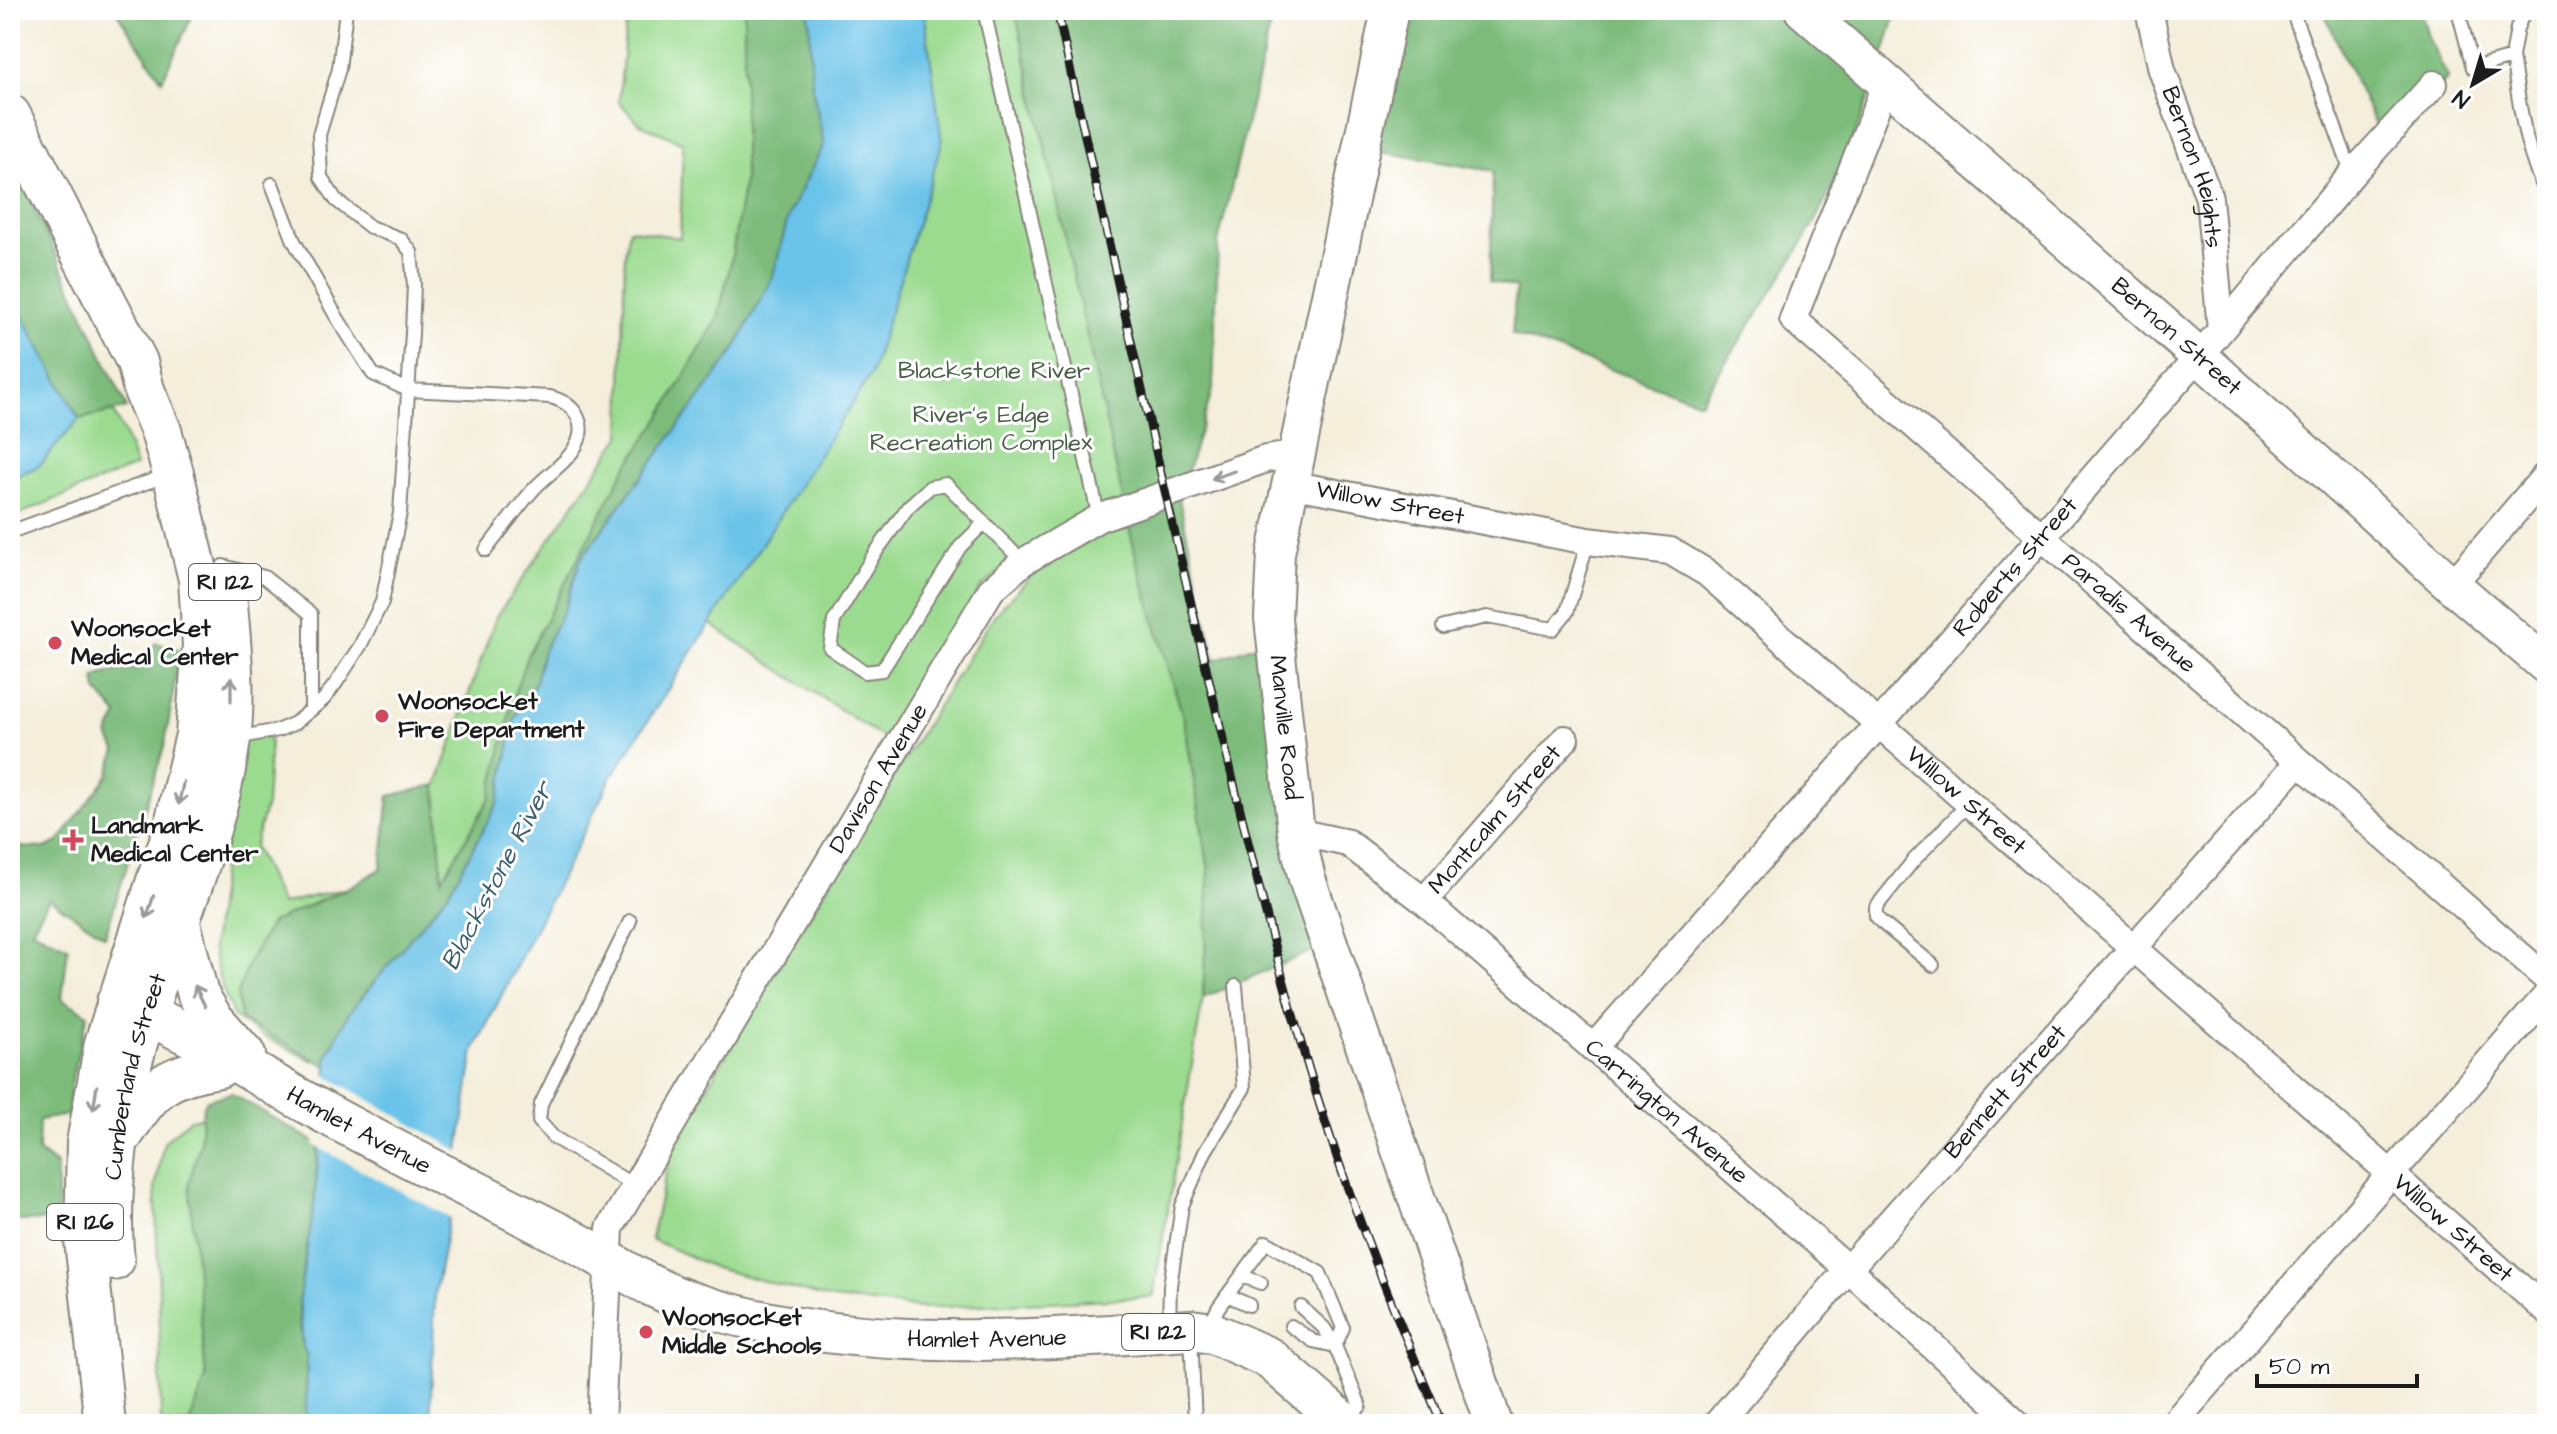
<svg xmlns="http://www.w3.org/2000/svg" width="2557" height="1434" font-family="'Architects Daughter',sans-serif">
	<rect width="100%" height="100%" fill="#fff"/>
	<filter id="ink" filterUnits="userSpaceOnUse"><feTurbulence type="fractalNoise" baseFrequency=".0125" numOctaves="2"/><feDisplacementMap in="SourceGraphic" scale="16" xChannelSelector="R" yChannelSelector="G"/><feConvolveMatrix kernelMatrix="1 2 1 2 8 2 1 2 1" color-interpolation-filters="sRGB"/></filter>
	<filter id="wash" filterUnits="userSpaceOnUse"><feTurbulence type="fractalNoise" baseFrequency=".006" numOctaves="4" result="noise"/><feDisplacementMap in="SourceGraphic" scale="32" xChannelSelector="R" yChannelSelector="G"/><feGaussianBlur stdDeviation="1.8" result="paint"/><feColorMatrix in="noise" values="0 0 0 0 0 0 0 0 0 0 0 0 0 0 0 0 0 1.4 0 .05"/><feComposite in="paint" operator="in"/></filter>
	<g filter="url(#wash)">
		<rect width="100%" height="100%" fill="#f4eedb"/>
		<path fill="#9bdb90" stroke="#5c7c56" stroke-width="2" d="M627 10H745L744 181 731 262 721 304 814 143 641 463 581 559 493 805 442 880 321 1034 313 1061 264 1037 234 1017 221 985 212 949 225 841 245 722 270 739 266 805 254 846 281 904 348 888 381 869 389 796 436 788 496 617 621 436 625 252 629 229 680 238 683 143 640 124 619 102Z
			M924 10H1026L1124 503 1043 536 980 588 891 743 710 624 871 373 941 143Z
			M14 221 124 433 136 466 10 518V222Z
			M1128 525 1184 720 1209 871 1203 998 1153 1297 921 1308 832 1299 715 1268 651 1239 672 1145 878 802 993 617 1037 569 1095 537Z
			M235 1113 282 1424H161L159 1290 155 1187 164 1142 190 1119Z"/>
		<path fill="#7cbb7a" stroke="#4c6c4b" stroke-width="2" d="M115 10H195L162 80Z
			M744 10H809L812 86 824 144 789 214 773 276 734 351 581 559 565 608 543 651 535 683 515 718 498 803 449 892 348 1014 328 1054 327 1066 241 1020 237 995 250 959 272 922 348 888 381 869 389 796 436 785 442 879 490 798 515 692 527 656 623 472 660 418 718 318 731 262 744 181Z
			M1015 10H1274L1218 243 1213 389 1179 499 1215 660 1268 640 1322 947 1203 998 1209 871 1184 720 1136 558Z
			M1395 10H1897C1874 90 1843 176 1800 247 1768 300 1733 350 1700 402L1512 334 1516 288 1490 281 1493 171 1363 149Z
			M2323 10H2421L2428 37 2448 78 2385 147Z
			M25 188 127 408 79 419 10 293V193Z
			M156 643 180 650 165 744 105 936 49 899 32 930 68 947 62 999 88 1014 72 1078 68 1115 39 1120 38 1151 56 1165 58 1220 10 1221V856L19 847 45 848 58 842 109 774 116 750 108 735 118 715 97 691 95 677 138 664Z
			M231 1093 318 1144C317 1164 316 1186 314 1206 309 1247 288 1318 307 1355L306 1424H189L206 1378 189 1183 200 1142 203 1106 207 1100Z"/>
		<path fill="#6ac3e8" stroke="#437082" stroke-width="2" d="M809 10H924L942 143 871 374 611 778 474 1050 449 1217 435 1293 430 1424H306L307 1355 303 1348 299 1297 314 1207 328 1054 348 1014 449 892 498 803 515 718 535 683 543 651 565 608 581 559 734 351 773 276 789 214 824 144 812 86Z
			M10 293 79 419 39 466 10 479Z"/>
		<path fill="#f4eedb" d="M322 1073 463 1153 453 1219 314 1145Z"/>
	</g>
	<g filter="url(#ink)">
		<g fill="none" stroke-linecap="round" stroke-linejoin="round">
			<defs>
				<path id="lane" d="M984 10 1099 518
					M2292 10 2352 174
					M2458 10 2473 68 2512 57 2517 28 2525 10
					M2512 57C2520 104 2524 151 2547 194
					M272 184 294 241 336 316 373 374 408 390 550 397C578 404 590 428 572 452 561 467 544 477 532 491 516 510 501 530 486 550
					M984 523 960 547 882 670 865 672 830 648 834 621 873 556 908 507 930 487 946 484 1023 562
					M10 532 170 474
					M223 566 264 577 311 614V709
					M1443 627 1487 617 1553 629 1567 612 1588 541
					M235 738 279 730 295 723 324 699 336 683 360 646 382 602 400 513 412 333 414 285 411 252 401 239 370 227 336 200 321 177 319 135 339 69 346 10
					M630 921 541 1104 539 1121 553 1137 635 1186
					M1933 965 1881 922 1876 916V907L1913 861 1968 804
					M1242 1276 1261 1283
					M1227 1295 1249 1305
					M1301 1307 1324 1328 1335 1346 1360 1406 1348 1421
					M1169 1326 1170 1286 1182 1206 1205 1152 1244 1088 1236 986
					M1209 1327 1218 1308 1266 1242 1320 1273 1343 1328 1335 1346 1313 1341 1291 1326
					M1191 1335 1195 1424"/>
				<g id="street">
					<path id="s1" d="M2149 10 2162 70 2209 198 2221 329"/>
					<path id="s2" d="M1886 83 1793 319 2547 979"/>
					<path id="s3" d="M1290 484 1588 541 1670 551 1707 573 2547 1311"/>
					<path d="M2452 585 2547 474"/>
					<path id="s4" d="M1296 832 1348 843 1424 901 1848 1269 2018 1424"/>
					<path id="s5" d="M1424 901 1565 739"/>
					<path id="s6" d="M1593 1048 1878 725 2199 356 2352 174 2434 84"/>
					<path id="s7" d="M601 1424 610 1228 991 590 1023 562 1099 518 1266 459 1298 454"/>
					<path id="s8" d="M1717 1424 1848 1269 2298 763"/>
					<path d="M2173 1424 2547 995"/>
				</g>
				<g id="secondary">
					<path id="s9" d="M1390 10 1276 553 1273 618 1296 832 1307 879 1494 1424"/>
					<path id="s10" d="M1803 10 2199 356 2452 585 2547 666"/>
				</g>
				<g id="primary">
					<path d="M10 115 137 362 144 390 161 431 173 473 199 579 203 645 196 735 174 828 105 1043 87 1143 85 1240 105 1424"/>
					<path d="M180 923 198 995 212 1018 245 1055"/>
					<path id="s11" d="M117 1002C188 1029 249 1071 314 1107 397 1153 482 1194 566 1237 614 1262 646 1289 700 1305 858 1355 1028 1340 1191 1330L1213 1333 1269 1358 1345 1424"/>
					<path d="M123 1134C153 1088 163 1076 219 1067"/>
					<path id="s12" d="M114 1260C107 1195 120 1099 139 1036 169 937 216 843 230 739 236 691 230 640 226 593"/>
				</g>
			</defs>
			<use href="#lane" stroke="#88857c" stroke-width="16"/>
			<use href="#street" stroke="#88857c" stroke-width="30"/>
			<use href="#secondary" stroke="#88857c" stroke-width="40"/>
			<use href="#primary" stroke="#88857c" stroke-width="44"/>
			<use href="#lane" stroke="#fff" stroke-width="12"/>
			<use href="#street" stroke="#fff" stroke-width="26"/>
			<use href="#secondary" stroke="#fff" stroke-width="36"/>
			<use href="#primary" stroke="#fff" stroke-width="40"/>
			<defs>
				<path id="rail" d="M1057 10C1110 248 1162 485 1219 722 1258 885 1296 1048 1354 1205 1381 1279 1411 1352 1442 1424"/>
			</defs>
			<use href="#rail" stroke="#1c1c1c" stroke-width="9"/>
			<use href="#rail" stroke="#fff" stroke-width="6" stroke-dasharray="18" stroke-linecap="butt"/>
		</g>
		<defs><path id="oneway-shaft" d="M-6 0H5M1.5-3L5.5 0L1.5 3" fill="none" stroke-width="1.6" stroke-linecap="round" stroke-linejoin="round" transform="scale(2)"/></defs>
		<g stroke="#999">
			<use href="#oneway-shaft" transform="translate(1223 475) rotate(161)"/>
			<use href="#oneway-shaft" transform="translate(231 689) rotate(-90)"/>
			<use href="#oneway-shaft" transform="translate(181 793) rotate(102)"/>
			<use href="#oneway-shaft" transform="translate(150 907) rotate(108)"/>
			<use href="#oneway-shaft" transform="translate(200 996) rotate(-116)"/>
			<use href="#oneway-shaft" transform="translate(95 1098) rotate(99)"/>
		</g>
	</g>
	<g fill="#d1495b" stroke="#fff" stroke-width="3">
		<circle cx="55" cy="643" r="8"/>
		<circle cx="382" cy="716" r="8"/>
		<path d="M69 828h8v8h8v8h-8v8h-8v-8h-8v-8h8z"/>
		<circle cx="646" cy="1332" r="8"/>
	</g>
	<g text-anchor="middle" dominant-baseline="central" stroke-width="6" stroke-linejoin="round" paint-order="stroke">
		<g fill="#fff" stroke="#606060" stroke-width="2">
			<rect x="189" y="564" width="72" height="36" rx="6"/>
			<rect x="47" y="1204" width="76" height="36" rx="6"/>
			<rect x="1122" y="1314" width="72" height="36" rx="6"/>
		</g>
		<g font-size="22" font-weight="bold" fill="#1c1c1c">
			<text x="225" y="582">RI 122</text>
			<text x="85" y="1222">RI 126</text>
			<text x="1158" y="1332">RI 122</text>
		</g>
		<g font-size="24" fill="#1c1c1c" stroke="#fff">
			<text stroke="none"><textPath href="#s1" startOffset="164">Bernon Heights</textPath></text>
			<text stroke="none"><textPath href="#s10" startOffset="496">Bernon Street</textPath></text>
			<text stroke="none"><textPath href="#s3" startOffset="102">Willow Street</textPath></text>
			<text stroke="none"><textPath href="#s6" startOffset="640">Roberts Street</textPath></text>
			<text stroke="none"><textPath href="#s2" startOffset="700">Paradis Avenue</textPath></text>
			<text stroke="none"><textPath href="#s9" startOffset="730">Manville Road</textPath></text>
			<text stroke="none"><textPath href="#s7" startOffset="720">Davison Avenue</textPath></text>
			<text stroke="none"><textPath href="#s3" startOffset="774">Willow Street</textPath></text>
			<text stroke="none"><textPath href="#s5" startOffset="108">Montcalm Street</textPath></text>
			<text stroke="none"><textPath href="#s12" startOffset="186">Cumberland Street</textPath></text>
			<text stroke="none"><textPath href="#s8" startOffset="440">Bennett Street</textPath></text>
			<text stroke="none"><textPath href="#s4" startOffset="470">Carrington Avenue</textPath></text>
			<text stroke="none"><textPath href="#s11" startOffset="274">Hamlet Avenue</textPath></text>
			<text stroke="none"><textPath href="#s3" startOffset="1422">Willow Street</textPath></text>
			<text stroke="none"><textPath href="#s11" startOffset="948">Hamlet Avenue</textPath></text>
		</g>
		<g font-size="24" fill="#485f45" stroke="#fff">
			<text x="994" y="371">Blackstone River</text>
			<text x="981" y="415">River's Edge<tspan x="981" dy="28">Recreation Complex</tspan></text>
		</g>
		<g font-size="24" font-weight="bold" fill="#1c1c1c" stroke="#fff" text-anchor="start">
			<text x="71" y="629">Woonsocket<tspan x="71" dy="28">Medical Center</tspan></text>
			<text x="398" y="702">Woonsocket<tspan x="398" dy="28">Fire Department</tspan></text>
			<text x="91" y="826">Landmark<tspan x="91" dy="28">Medical Center</tspan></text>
			<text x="662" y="1318">Woonsocket<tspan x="662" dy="28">Middle Schools</tspan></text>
		</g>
		<g font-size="26" font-style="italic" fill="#3b5f6e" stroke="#fff">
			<text transform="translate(497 876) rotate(-62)">Blackstone River</text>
		</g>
	</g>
	<rect width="2557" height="1434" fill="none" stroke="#fff" stroke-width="40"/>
	<g transform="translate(2473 84) rotate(218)" stroke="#ffffff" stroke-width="6" paint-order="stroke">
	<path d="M0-6L14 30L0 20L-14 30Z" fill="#1c1c1c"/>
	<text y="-12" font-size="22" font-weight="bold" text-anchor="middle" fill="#1c1c1c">N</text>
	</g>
	<path d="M2257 1374v12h160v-12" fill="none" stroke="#1c1c1c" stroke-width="4"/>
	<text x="2269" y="1374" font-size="24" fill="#1c1c1c" stroke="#ffffff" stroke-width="6" paint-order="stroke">50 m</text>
</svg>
